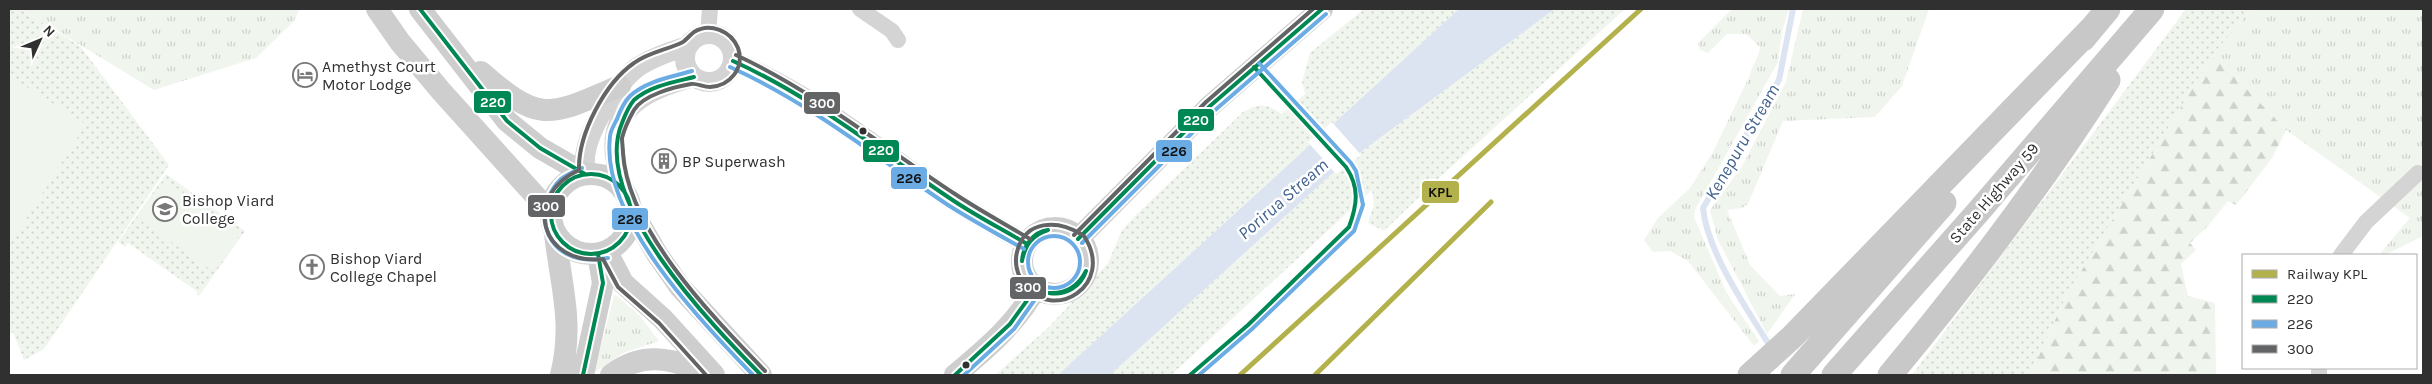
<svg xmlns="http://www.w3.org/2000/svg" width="2432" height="384" font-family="Karla,sans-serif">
	<defs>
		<pattern id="grass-tufts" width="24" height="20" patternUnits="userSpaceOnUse" patternTransform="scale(1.25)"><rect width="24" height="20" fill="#f0f5ed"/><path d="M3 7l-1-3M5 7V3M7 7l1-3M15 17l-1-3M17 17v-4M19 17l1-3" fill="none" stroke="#ced2cc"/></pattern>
		<pattern id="forest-firs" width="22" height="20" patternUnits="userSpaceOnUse" patternTransform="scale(1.25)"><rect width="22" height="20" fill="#f0f5ed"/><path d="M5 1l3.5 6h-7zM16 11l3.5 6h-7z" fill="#ced2cc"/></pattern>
		<pattern id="park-dots" width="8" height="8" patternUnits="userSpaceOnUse" patternTransform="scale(1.25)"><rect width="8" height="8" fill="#f0f5ed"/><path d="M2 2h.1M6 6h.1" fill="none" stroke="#ced2cc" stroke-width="1.8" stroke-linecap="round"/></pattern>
	</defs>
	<rect width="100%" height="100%" fill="#fff"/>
	<path fill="url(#grass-tufts)" d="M21 9H300L293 22 256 58 154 90Z
		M1732 9H1789L1782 31 1778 62 1695 210 1694 217 1727 294 1759 341 1754 346 1688 261 1670 251 1653 252 1644 240 1658 218 1690 188 1713 152 1750 75C1752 64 1759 58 1760 47L1746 34H1727L1708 53 1700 50 1698 43Z
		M1803 9H1929L1902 86 1875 117 1783 121 1748 204 1742 208 1727 210 1750 265 1780 296 1795 294 1767 334 1718 240 1710 210 1741 168 1786 82Z
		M2252 9H2423V236L2385 255H2379L2410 218 2286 130 2213 54Z
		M616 295 640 316 659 341 623 353 594 373 614 296Z"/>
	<path fill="url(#forest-firs)" d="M2213 54 2286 130 2272 158 2236 205 2228 201 2208 226 2190 243 2196 250 2181 264 2188 296 2215 303 2216 375H2030L2066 296Z"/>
	<path fill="url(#park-dots)" d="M9 9H21L81 47 169 165 44 349 24 360 13 332 9 334Z
		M1364 9H1459L1058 375H995L1049 327 1108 263 1122 230 1136 215 1243 112C1261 102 1266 104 1282 114L1305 94 1302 82 1310 53Z
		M1555 9H1625L1440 177 1384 231 1368 223 1374 204 1372 190 1171 375H1110L1335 171Z
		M2186 9H2252L2213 54 2066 296 2030 375H1912Z
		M166 174 245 231 199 296 196 294 198 292 128 243 125 247 118 242Z"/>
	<path fill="#f0f5ed" d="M9 76 86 124 9 246Z
		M165 180 241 234 214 272 137 218Z"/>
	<path fill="#dce4f1" d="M1459 9H1555L1335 171 1110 375H1058Z"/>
	<path fill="#fff" d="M1332 122 1361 155 1336 174 1308 142Z"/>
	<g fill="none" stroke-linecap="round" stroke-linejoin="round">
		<path stroke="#dce4f1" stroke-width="6" d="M1772 349C1748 311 1707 252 1703 208L1779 80 1793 9"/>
		<path stroke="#d4d4d4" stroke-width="16" d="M860 9 892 31 898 40
			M708 34 710 9
			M2341 255 2366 222 2418 173
			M2319 375V368"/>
		<path stroke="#d4d4d4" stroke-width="20" d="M685 58a24 24 0 1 1 48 0a24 24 0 1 1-48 0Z
			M733 61C810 93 874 146 942 193 969 212 998 227 1027 244
			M585 174C585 167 584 159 586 151 590 128 618 81 638 67 653 57 671 51 688 46
			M627 196C623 185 618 174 616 162 605 107 651 88 694 77"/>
		<path stroke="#cecece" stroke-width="22" d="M377 9 400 42 441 91 550 212
			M420 9 507 121 540 148 585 174
			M481 72C542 126 550 115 620 86
			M551 214a40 40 0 1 1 80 0a40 40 0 1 1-80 0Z
			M631 209 657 254 680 287 761 375
			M1022 261a33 33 0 1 1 66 0a33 33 0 1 1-66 0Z
			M555 234C561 286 574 323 561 375
			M1078 239 1210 106 1322 9
			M607 252 623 283 663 319 714 375
			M583 375 603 283 598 254
			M611 375C645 349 674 360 711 374
			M955 375C986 349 1016 324 1036 288"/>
		<path stroke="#c8c8c8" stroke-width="25" d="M2083 39 2108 9
			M1750 375 1792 337 2093 27
			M1793 375 1944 203
			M1834 375 1978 212 2152 9
			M1890 375C1968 281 2043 183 2108 80"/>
		<defs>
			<path id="bus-1" d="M420 9 507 121 540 148 585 174
				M733 61C813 97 879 151 951 199 976 216 1002 229 1027 244
				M694 77C674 82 650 86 634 100 628 107 625 115 622 123 590 200 711 324 761 375
				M551 214a40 40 0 1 1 80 0a40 40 0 1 1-80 0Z
				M1078 239 1210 106 1322 9
				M1022 261C1023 246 1033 232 1048 230
				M1022 261C1025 245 1032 235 1048 230
				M1049 293C1066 294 1078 287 1086 271
				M1049 293C1065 296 1081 287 1086 271
				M583 375 603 283 598 254
				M955 375 1010 324 1036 288
				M1190 375 1248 325 1349 227C1357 205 1360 188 1346 167L1254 67"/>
			<path id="bus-2" d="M730 67C810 103 876 157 948 205 973 221 999 235 1024 249
				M692 71C671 77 646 81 630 96 623 103 620 111 617 119 614 125 610 131 610 137 600 217 701 322 753 375
				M582 168C576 171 567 174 561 179 539 200 538 241 569 255 582 261 594 260 608 258
				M1028 262a26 26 0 1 1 52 0a26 26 0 1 1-52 0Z
				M1082 243 1214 111 1326 14
				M964 375 1014 329 1041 291
				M1199 375 1252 329 1354 231 1363 205 1356 171 1351 163 1259 63"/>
			<path id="bus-3" d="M736 55C815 92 882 146 955 194 979 210 1005 224 1030 239
				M1081 234C1058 220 1025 219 1017 252 1014 264 1017 274 1024 284 1053 324 1116 285 1084 236
				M1074 235 1206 102 1313 9
				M706 375 659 323 618 287 603 259C541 266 521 197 579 170 578 134 605 83 634 63 649 52 667 50 683 42 687 39 690 35 694 32 710 22 731 31 738 48 745 68 730 86 710 87 703 87 697 83 691 84 674 87 643 95 634 110 630 117 624 130 622 138 622 143 623 149 623 153 628 231 713 317 765 371"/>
		</defs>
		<use href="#bus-1" stroke="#fff" stroke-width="8"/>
		<use href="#bus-2" stroke="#fff" stroke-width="8"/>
		<use href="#bus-3" stroke="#fff" stroke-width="8"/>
		<use href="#bus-1" stroke="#008854" stroke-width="4"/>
		<use href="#bus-2" stroke="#6cace4" stroke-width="4"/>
		<use href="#bus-3" stroke="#636466" stroke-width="4"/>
		<defs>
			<path id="rail-1" d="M1240 375 1641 9
				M1315 375 1491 202"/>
		</defs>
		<use href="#rail-1" stroke="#fff" stroke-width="9"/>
		<use href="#rail-1" stroke="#b3b14b" stroke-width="5"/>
	</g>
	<defs>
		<symbol id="hotel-ring" viewBox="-11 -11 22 22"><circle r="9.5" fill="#fff" stroke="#787878" stroke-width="1.5"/><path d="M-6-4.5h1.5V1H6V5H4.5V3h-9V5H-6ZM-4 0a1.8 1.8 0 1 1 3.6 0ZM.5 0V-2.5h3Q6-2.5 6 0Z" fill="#787878"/></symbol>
		<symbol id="building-ring" viewBox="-11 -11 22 22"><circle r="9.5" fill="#fff" stroke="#787878" stroke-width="1.5"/><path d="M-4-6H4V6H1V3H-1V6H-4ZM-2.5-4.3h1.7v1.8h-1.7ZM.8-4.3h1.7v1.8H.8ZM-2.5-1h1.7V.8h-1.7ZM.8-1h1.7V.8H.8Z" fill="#787878"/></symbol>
		<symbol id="school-ring" viewBox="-11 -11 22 22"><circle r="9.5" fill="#fff" stroke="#787878" stroke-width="1.5"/><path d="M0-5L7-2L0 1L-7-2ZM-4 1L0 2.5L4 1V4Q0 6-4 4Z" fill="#787878"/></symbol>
		<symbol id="church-ring" viewBox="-11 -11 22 22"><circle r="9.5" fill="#fff" stroke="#787878" stroke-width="1.5"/><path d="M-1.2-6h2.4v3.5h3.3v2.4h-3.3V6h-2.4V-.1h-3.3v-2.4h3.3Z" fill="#787878"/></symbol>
	</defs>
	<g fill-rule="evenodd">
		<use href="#hotel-ring" x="291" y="61" width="28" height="28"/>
		<use href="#building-ring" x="650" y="147" width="28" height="28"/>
		<use href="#school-ring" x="151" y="195" width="28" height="28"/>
		<use href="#church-ring" x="298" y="253" width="28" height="28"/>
	</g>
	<g fill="#303030" stroke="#fff" stroke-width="2">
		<circle cx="863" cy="131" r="4.5"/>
		<circle cx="966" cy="365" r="4.5"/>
	</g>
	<g text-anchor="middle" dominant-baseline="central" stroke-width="5" stroke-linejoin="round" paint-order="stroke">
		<g font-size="16" fill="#303030" stroke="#fff" text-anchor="start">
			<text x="322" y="66">Amethyst Court<tspan x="322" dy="18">Motor Lodge</tspan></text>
			<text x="682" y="161">BP Superwash</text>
			<text x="182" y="200">Bishop Viard<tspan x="182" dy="18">College</tspan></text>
			<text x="330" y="258">Bishop Viard<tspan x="330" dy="18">College Chapel</tspan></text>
		</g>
		<g font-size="16" fill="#303030" stroke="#fff">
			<text transform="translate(1994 193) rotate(-49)">State Highway 59</text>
		</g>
		<g font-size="18" font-style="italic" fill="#42628e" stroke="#fff">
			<text transform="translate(1742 142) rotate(-60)">Kenepuru Stream</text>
			<text transform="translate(1283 199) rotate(-41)">Porirua Stream</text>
		</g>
	</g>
	<g stroke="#fff" stroke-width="2">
		<rect x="473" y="90" width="39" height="24" rx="5" fill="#008854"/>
		<rect x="803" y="91" width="38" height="24" rx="5" fill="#636466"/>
		<rect x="1177" y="108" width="38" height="24" rx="5" fill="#008854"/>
		<rect x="862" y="139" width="38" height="24" rx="5" fill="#008854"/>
		<rect x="1155" y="139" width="38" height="24" rx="5" fill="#6cace4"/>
		<rect x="890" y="166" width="38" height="24" rx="5" fill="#6cace4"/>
		<rect x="1421" y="180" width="39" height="24" rx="5" fill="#b3b14b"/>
		<rect x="527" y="194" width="39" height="24" rx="5" fill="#636466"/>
		<rect x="611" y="207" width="38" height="24" rx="5" fill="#6cace4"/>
		<rect x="1009" y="276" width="38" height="24" rx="5" fill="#636466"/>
	</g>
	<g font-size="14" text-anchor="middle" font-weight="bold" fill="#fff">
		<text x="493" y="107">220</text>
		<text x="822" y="108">300</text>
		<text x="1196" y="125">220</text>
		<text x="881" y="155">220</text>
		<text x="546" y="211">300</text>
		<text x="1028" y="292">300</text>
	</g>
	<g font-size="14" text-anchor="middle" font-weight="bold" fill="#111">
		<text x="1174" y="156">226</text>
		<text x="909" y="183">226</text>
		<text x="1440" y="197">KPL</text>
		<text x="630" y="224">226</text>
	</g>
	<rect width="2432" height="384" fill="none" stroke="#303030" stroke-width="20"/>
	<rect x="2242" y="254" width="175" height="115" fill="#ffffff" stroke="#acacac"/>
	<rect x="2252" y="270" width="25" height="8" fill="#b3b14b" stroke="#acacac"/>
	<text x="2287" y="279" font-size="15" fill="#303030">Railway KPL</text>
	<rect x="2252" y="295" width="25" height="8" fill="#008854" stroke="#acacac"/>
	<text x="2287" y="304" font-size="15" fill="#303030">220</text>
	<rect x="2252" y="320" width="25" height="8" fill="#6cace4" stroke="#acacac"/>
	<text x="2287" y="329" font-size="15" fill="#303030">226</text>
	<rect x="2252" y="345" width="25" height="8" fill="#636466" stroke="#acacac"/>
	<text x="2287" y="354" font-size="15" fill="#303030">300</text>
	<g transform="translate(40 40) rotate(46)" stroke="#ffffff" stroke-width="4" paint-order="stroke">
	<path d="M0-4L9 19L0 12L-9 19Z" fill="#303030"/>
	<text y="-8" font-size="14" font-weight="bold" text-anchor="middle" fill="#303030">N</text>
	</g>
</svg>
